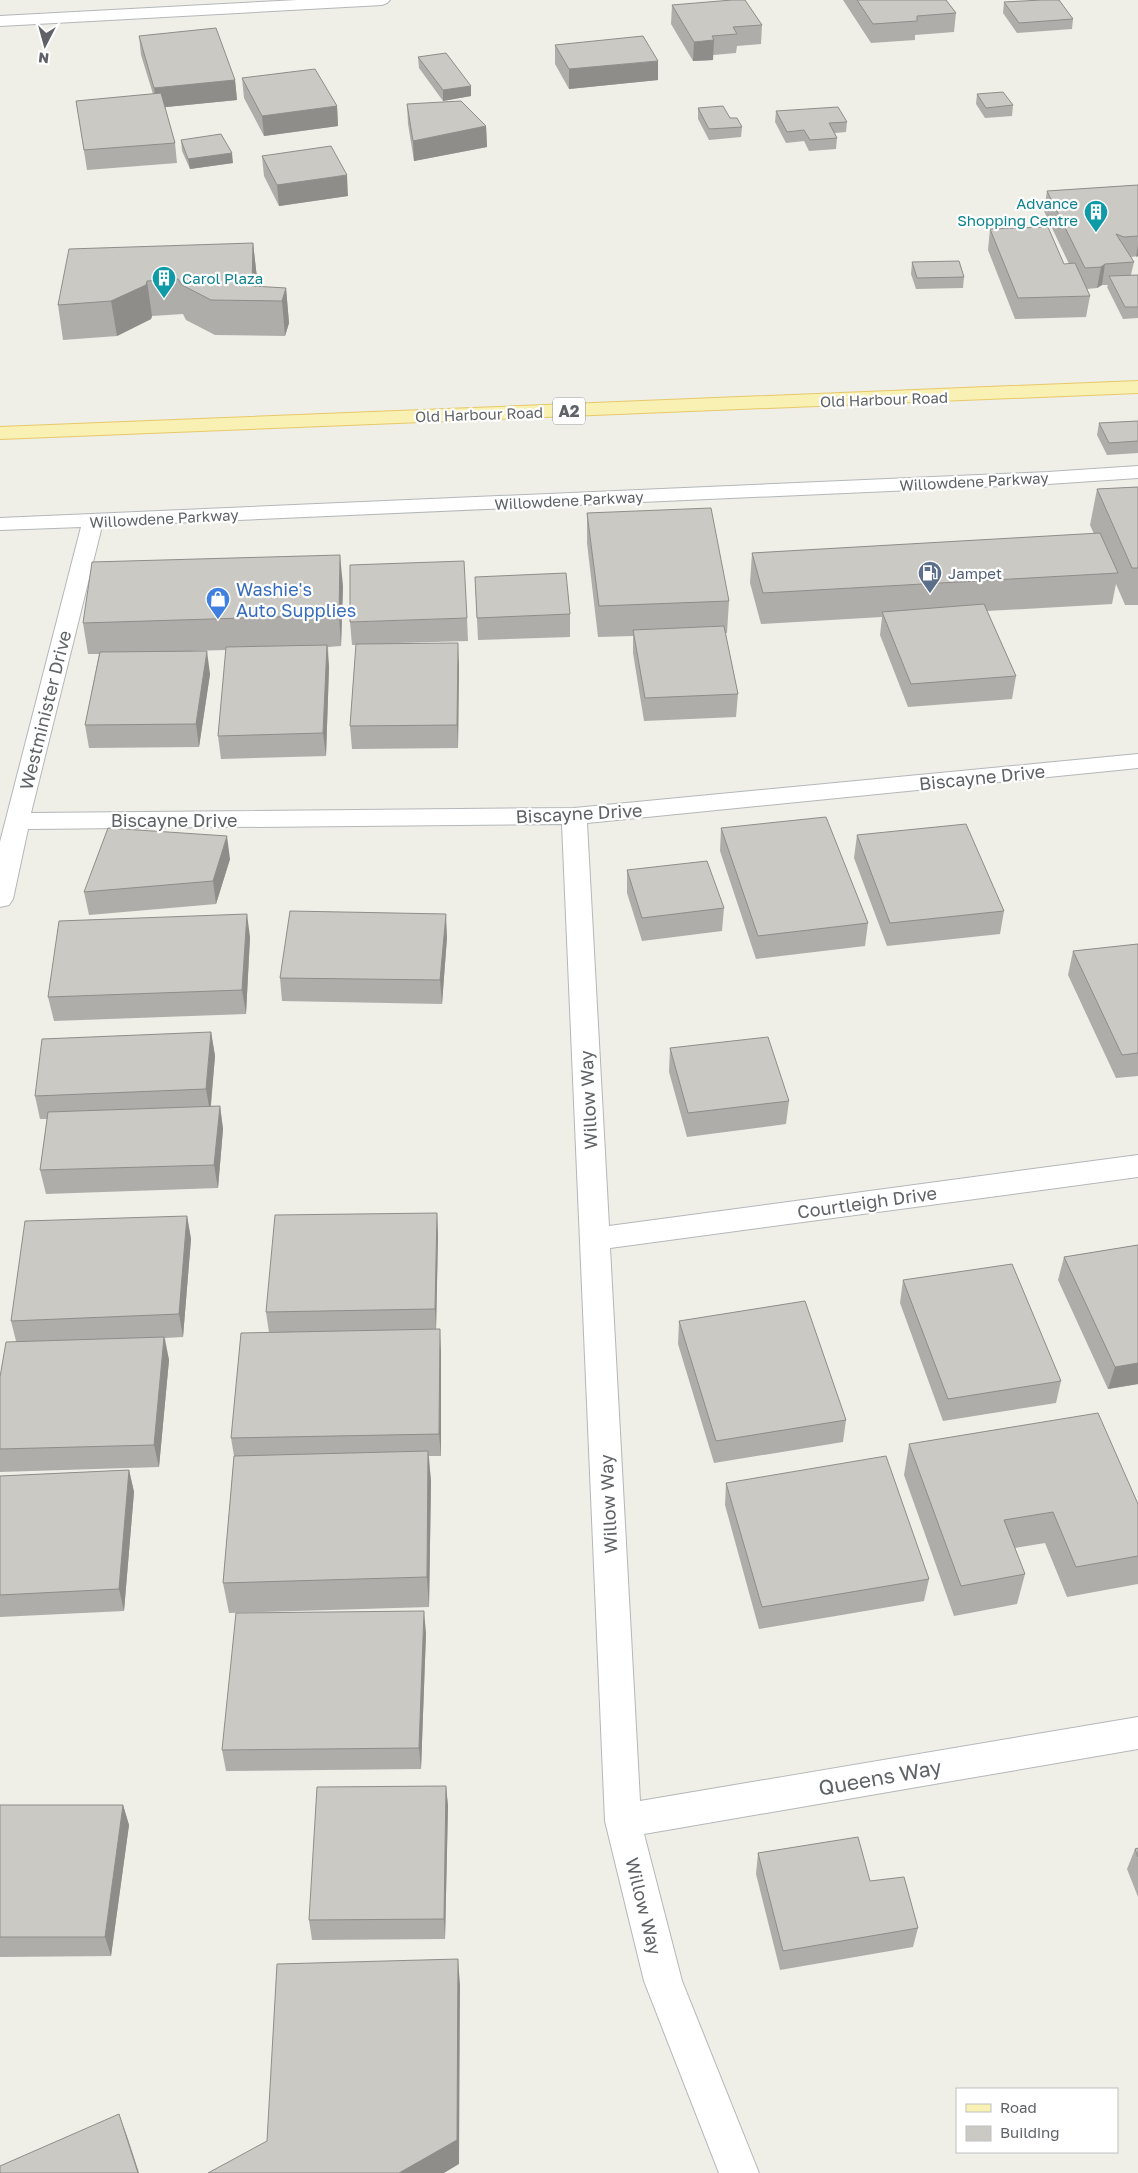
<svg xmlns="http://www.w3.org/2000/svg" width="1138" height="2173" font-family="'Golos Text',sans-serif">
	<rect width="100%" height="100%" fill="#efeee7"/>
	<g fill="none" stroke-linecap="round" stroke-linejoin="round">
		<defs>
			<path id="street" d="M298 0H390L387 3 382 5 0 26V16Z
				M1138 466V478L1048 484 102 526 31 813 574 808 1138 754V768L587 823 609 1226 1138 1155V1177L610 1248 640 1801 1138 1717V1749L644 1834 682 1981 759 2173H719L644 1981 605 1821 562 824 28 829 13 899 9 905 0 907V842L81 527 0 530V518L1048 472Z"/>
			<path id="primary" d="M1138 381V393L0 439V427Z"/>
		</defs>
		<use href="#street" stroke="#b4b7ba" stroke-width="2"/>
		<use href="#primary" stroke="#e7c969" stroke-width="2"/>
		<use href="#street" fill="#fff" fill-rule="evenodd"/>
		<use href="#primary" fill="#f9f1b3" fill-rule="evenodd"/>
	</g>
	<path fill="#afada9" d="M843 0H946L956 13 954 32 915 35V40L871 43Z
		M1004 2 1073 19 1072 29 1017 33 1003 13Z
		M672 5 762 25 761 44 737 46 736 53 713 55V60L693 61 671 24Z
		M139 36 235 80 237 100 165 107 175 143 177 163 87 170 76 101 153 94 141 55Z
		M555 45 658 80 569 89 555 64Z
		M418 57 471 86V96L443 101 419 68Z
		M242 78 337 106 338 126 264 136 244 98Z
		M977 94 1013 105 1012 116 985 118 976 104Z
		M407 104 486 126 487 147 414 161 408 124Z
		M698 108 730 118 742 127 741 137 709 140 698 119Z
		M776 111 847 122 846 132 835 133 837 138 836 149 809 151 804 141 786 143 775 122Z
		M181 140 233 163 190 169 182 151Z
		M262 156 348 196 279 206 264 176Z
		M1138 185V256L1131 257 1134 262 1131 275H1138V318L1123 319 1107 287 1108 285H1102L1097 288 1087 289 1090 296 1086 317 1015 319 988 250 990 229 1064 264H1069L1044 211 1047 191Z
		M253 243 257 278 256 287 286 288 289 323 285 336 215 335 186 320 183 314 152 316 151 319 117 336 63 340 58 305Z
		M912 262 964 277 963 288 916 289 911 274Z
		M1138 421V453L1107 455 1097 435 1099 423Z
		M1138 487V605H1125L1116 584 1112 604 987 611 1016 676 1012 699 908 707 880 635 882 617 761 624 750 583 752 553 1094 534 1090 525 1097 489Z
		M587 513 729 601 727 633H725L738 694 736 717 644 721 633 653V636L598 637 587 543Z
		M475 577 570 614V637L478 640Z
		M343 586 341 646 328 647 329 667 326 756 221 759 218 736 226 650 191 651 210 674 199 747 89 748 85 725 99 654H88L83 623Z
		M467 618 468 641 398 643 459 665 458 748 352 749 350 726 356 645H352L350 622Z
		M721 828 868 923 865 946 756 959 720 851Z
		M857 835 1004 911 1000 934 887 946 854 858Z
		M230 859 216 904 89 915 84 892Z
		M627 870 724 908 722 931 642 941 627 893Z
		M250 937 246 1014 54 1021 48 997Z
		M447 937 442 1004 282 1001 280 978Z
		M1138 944V1076L1116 1078 1068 975 1073 951Z
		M211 1032 215 1056 211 1106H220L223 1129 218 1188 46 1194 40 1170 47 1119H40L35 1096Z
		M670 1048 789 1101 786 1124 687 1137 669 1072Z
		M437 1213 438 1236 436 1329 441 1352V1456H429L431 1482 429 1607 229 1613 223 1583 234 1456 231 1438 269 1333 266 1312Z
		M187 1216 191 1239 183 1337 165 1338 169 1360 159 1467 0 1472V1377L16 1341 11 1321Z
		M1138 1245V1384L1108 1389 1058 1280 1064 1257Z
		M903 1280 1061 1381 1056 1403 943 1421 900 1303Z
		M679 1321 846 1420 843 1442 714 1463 678 1344Z
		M909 1444 1138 1504V1584L1067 1597 1045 1543 1015 1548 1025 1574 1017 1604 954 1616 904 1475Z
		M129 1470 134 1492 124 1611 0 1617V1476Z
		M726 1483 929 1579 924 1601 759 1629 725 1505Z
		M426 1633 421 1769 226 1771 222 1750Z
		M446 1786 448 1806 445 1939 312 1940 309 1920Z
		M0 1805H123L129 1825 111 1956 0 1957Z
		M1138 1848V1897L1127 1869 1135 1849Z
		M758 1853 870 1881 918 1928 913 1947 780 1970 756 1874Z"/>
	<path fill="#8e8d89" d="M714 40 713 60 693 61 694 42Z
		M658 61V80L569 89V69Z
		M235 80 237 100 157 108 154 88Z
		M471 86V96L443 101V90Z
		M337 106 338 126 264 136 262 116Z
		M486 126 487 147 414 161 413 141Z
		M232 153 233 163 190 169 188 159Z
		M347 175 348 196 279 206 277 185Z
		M253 243 257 278 256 301 252 286Z
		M1138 244V256L1136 257Z
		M1105 264 1102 285 1097 288 1101 267Z
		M147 281 152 316 151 319 117 336 111 301Z
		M286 288 289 323 285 336 282 301Z
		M340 555 343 586 341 646 339 615Z
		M458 643 459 665 458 748 457 725Z
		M327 645 329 667 326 756 323 733Z
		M207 651 210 674 199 747 196 724Z
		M227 836 230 859 216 904 213 881Z
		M247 914 250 937 246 1014 242 990Z
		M446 914 447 937 442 1004 440 980Z
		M211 1032 215 1056 210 1112 206 1089Z
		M220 1106 223 1129 218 1188 214 1165Z
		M437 1213 438 1236 436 1332 435 1309Z
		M187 1216 191 1239 183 1337 179 1314Z
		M440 1329 441 1352V1456L439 1434Z
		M164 1337 169 1360 159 1467 154 1445Z
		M1138 1363V1384L1108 1389 1115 1367Z
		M428 1451 431 1482 429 1607 427 1577Z
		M129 1470 134 1492 124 1611 119 1589Z
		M424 1611 426 1633 421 1769 419 1748Z
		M446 1786 448 1806 445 1939 444 1919Z
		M123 1805 129 1825 111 1956 105 1937Z
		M458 1959 460 1985 459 2164 444 2173H399Z
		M119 2114 128 2139 139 2173H138Z"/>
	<path fill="#cbc9c4" stroke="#8e8d89" d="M732 0H745L762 25 733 27 737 34 712 36 714 40 694 42 672 5Z
		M857 0H946L956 13 917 16V21L873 24Z
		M1042 0H1059L1073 19 1019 23 1004 2Z
		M216 28 235 80 154 88 139 36Z
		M643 36 658 61 569 69 555 45Z
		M446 53 471 86 443 90 418 57Z
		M315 69 337 106 262 116 242 78Z
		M1003 92 1013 105 986 108 977 94Z
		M161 93 175 143 84 150 76 101Z
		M461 101 486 126 413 141 407 104Z
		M723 106 730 118H737L742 127 709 129 698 108Z
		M838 107 847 122 829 123 837 138 810 140 804 130 787 132 776 111Z
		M221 134 232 153 188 159 181 140Z
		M331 146 347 175 277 185 262 156Z
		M1138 185V236L1124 237 1116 234 1134 262 1105 264 1101 267 1085 268 1047 191Z
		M1048 227 1064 264 1075 263 1090 296 1018 298 990 229Z
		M253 243 252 286 286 288 282 301 211 300 182 285 178 279 147 281 146 285 111 301 58 305 69 249Z
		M959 261 964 277 917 278 912 262Z
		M1138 275V307H1125L1109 276Z
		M1138 421V441L1109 443 1099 423Z
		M1138 487V568H1132L1097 489Z
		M711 508 729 601 599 606 587 513Z
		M1100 533 1118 573 763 593 752 553Z
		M340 555 339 615 83 623 92 562Z
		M464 561 467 618 350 622V565Z
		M566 573 570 614 477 618 475 577Z
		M984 604 1016 676 911 684 882 612Z
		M724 626 738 694 645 698 633 630Z
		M458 643 457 725 350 726 356 644Z
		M327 645 323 733 218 736 226 647Z
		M207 651 196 724 85 725 100 652Z
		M826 817 868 923 758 936 721 828Z
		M966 824 1004 911 890 923 857 835Z
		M108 828 227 836 213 881 84 892Z
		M707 861 724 908 642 918 627 870Z
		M290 911 446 914 440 980 280 978Z
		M247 914 242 990 48 997 59 921Z
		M1138 944V1053L1122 1055 1073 951Z
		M211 1032 206 1089 35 1096 42 1039Z
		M768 1037 789 1101 688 1113 670 1048Z
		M220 1106 214 1165 40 1170 48 1112Z
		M437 1213 435 1309 266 1312 275 1215Z
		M187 1216 179 1314 11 1321 25 1221Z
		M1138 1245V1363L1115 1367 1064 1257Z
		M1012 1264 1061 1381 948 1399 903 1280Z
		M805 1301 846 1420 716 1441 679 1321Z
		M440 1329 439 1434 231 1438 241 1333Z
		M164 1337 154 1445 0 1449V1377L6 1342Z
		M1098 1413 1138 1504V1556L1076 1567 1053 1512 1004 1520 1025 1574 961 1586 909 1444Z
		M428 1451 427 1577 223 1583 234 1456Z
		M886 1456 929 1579 762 1607 726 1483Z
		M129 1470 119 1589 0 1595V1476Z
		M424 1611 419 1748 222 1750 236 1613Z
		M446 1786 444 1919 309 1920 317 1787Z
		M0 1805H123L105 1937H0Z
		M858 1837 870 1881 904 1877 918 1928 783 1951 758 1853Z
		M1138 1848V1857L1135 1849Z
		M458 1959 457 2140 399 2173H208L267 2141 277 1964Z
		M119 2114 138 2173H0V2166Z"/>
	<defs>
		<symbol id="building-pin" viewBox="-11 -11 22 30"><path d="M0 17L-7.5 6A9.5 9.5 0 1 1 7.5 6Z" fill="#0f9aa8" stroke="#fff"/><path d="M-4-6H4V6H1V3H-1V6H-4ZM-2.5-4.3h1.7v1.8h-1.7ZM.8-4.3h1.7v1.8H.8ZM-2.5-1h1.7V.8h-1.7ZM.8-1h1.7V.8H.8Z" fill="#fff"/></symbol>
		<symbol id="fuel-pin" viewBox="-11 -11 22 30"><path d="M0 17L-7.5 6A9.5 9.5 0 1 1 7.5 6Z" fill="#5c6f8a" stroke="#fff"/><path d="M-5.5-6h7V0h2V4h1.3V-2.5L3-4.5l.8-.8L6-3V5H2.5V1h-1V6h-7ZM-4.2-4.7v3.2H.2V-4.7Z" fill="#fff"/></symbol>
		<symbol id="shop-pin" viewBox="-11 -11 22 30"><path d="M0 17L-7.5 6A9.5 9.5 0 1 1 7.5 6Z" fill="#3f7fe0" stroke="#fff"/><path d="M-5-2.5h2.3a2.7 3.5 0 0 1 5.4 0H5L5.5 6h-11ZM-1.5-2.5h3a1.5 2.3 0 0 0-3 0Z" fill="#fff"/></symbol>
	</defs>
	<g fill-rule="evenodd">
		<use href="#building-pin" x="1082" y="198" width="28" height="38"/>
		<use href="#building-pin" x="150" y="264" width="28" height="38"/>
		<use href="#fuel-pin" x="916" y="559" width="28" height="38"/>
		<use href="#shop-pin" x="204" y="585" width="28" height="38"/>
	</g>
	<g text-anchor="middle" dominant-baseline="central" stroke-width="4.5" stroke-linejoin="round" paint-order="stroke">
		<g font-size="15" fill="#0d838f" stroke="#fff" text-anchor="end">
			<text x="1078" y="203">Advance<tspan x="1078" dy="17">Shopping Centre</tspan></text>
			<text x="182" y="278" text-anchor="start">Carol Plaza</text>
		</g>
		<g font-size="15" fill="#5f6266" stroke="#fff">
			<text transform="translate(884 399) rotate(-2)">Old Harbour Road</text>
			<text transform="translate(479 414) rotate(-2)">Old Harbour Road</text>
			<text transform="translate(974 481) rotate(-3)">Willowdene Parkway</text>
			<text transform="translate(569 500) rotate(-3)">Willowdene Parkway</text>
			<text transform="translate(164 518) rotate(-3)">Willowdene Parkway</text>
		</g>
		<g font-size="15" fill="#4e5e75" stroke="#fff" text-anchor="start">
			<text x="948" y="573">Jampet</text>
		</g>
		<rect fill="#fff" stroke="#8f9194" stroke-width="1" x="553" y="397.5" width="32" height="27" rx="4"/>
		<g font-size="16" font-weight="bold" fill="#5f6266">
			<text x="569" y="411">A2</text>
		</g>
		<g font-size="18" fill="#366cbe" stroke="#fff" text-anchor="start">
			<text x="236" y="589">Washie's<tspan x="236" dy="21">Auto Supplies</tspan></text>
		</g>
		<g font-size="18" fill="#5f6266" stroke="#fff">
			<text transform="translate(45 710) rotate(-76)">Westminister Drive</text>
			<text transform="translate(982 777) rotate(-6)">Biscayne Drive</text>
			<text transform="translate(579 813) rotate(-3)">Biscayne Drive</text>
			<text x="174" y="820">Biscayne Drive</text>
			<text transform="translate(588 1100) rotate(-93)">Willow Way</text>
			<text transform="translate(867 1202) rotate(-8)">Courtleigh Drive</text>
			<text transform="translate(608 1504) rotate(-93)">Willow Way</text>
			<text transform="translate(644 1906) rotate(76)">Willow Way</text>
		</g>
		<g font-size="21" fill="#5f6266" stroke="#fff">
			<text transform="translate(880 1777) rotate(-10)">Queens Way</text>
		</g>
	</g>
	<rect x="956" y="2088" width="162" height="65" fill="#ffffff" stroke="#bfc0c2"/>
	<rect x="966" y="2104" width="25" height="8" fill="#f9f1b3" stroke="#bfc0c2"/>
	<text x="1000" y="2113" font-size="15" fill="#5f6266">Road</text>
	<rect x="966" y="2126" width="25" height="15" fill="#cbc9c4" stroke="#bfc0c2"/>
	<text x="1000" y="2138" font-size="15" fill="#5f6266">Building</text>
	<g transform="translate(45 45) rotate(186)" stroke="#ffffff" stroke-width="4" paint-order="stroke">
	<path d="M0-4L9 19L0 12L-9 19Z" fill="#5f6266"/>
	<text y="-8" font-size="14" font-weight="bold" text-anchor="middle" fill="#5f6266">N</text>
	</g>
</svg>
